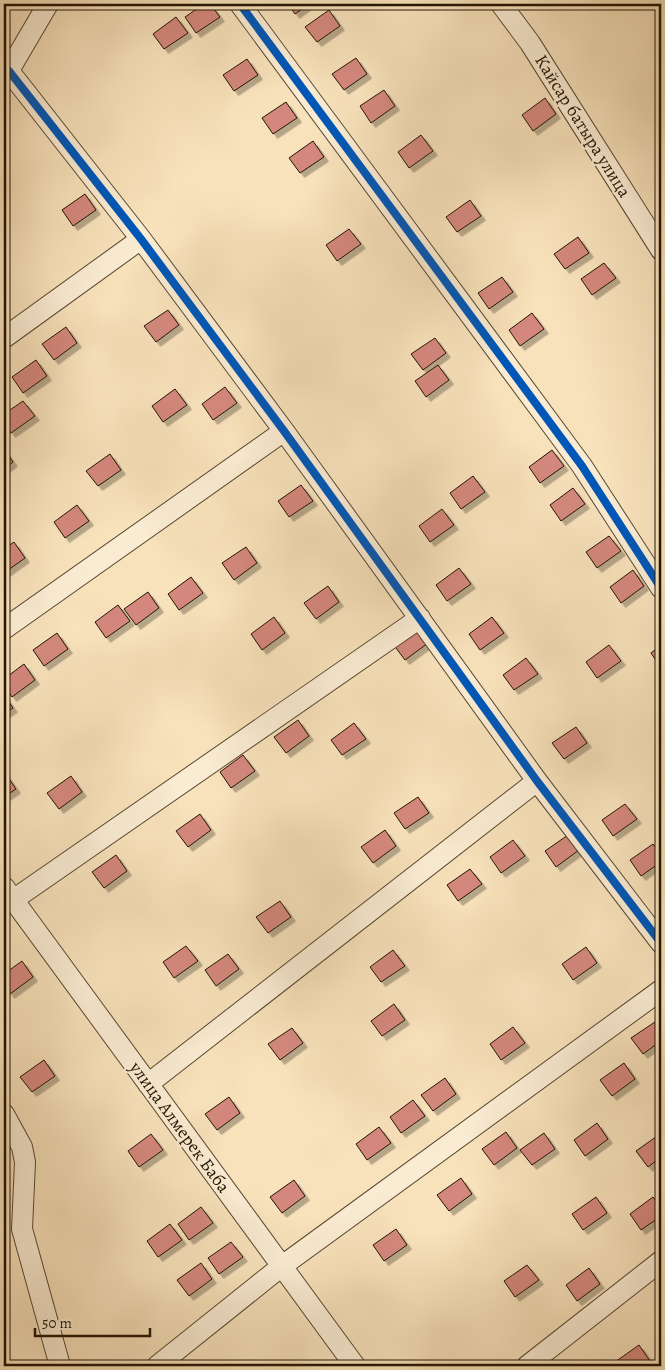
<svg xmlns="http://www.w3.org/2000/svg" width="665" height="1370" font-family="Alegreya,serif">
	<defs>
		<filter id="shadow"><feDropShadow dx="4.5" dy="4.5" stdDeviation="0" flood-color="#0004"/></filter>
	</defs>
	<rect width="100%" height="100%" fill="#f8e2bb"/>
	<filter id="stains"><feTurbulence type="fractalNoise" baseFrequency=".004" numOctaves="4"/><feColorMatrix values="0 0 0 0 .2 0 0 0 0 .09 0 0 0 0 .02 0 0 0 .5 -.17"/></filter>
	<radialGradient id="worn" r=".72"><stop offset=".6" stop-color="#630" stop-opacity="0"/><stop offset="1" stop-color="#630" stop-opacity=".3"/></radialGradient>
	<path fill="#d4887d" stroke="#221402" filter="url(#shadow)" d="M204 4H210L220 17 196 33 185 17Z
		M288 4H309L295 14Z
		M329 10 340 26 317 42 305 27Z
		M176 17 188 33 164 49 153 34Z
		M356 58 367 74 344 90 332 74Z
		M247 59 258 75 234 91 223 75Z
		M384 90 395 106 371 123 360 106Z
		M545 98 556 114 533 131 522 115Z
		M286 102 297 118 273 134 262 118Z
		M421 135 433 151 409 168 398 152Z
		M313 141 324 157 300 173 289 158Z
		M85 194 96 210 73 226 62 210Z
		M470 200 481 216 457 232 446 217Z
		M349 229 361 244 337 261 326 245Z
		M578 237 589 253 565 269 554 254Z
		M604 263 616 278 592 295 581 279Z
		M502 277 513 292 489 309 478 293Z
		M168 310 179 325 156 342 144 326Z
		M532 313 544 329 520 346 509 330Z
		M66 327 77 343 54 360 42 344Z
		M435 338 446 353 423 370 411 354Z
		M36 360 47 376 23 393 12 377Z
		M438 365 449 380 426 397 415 381Z
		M225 387 237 403 213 420 202 404Z
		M175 389 187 405 163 422 152 406Z
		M23 401 35 416 11 433 4 423V414Z
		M4 449 13 462 4 469Z
		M552 450 564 466 540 483 529 467Z
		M110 454 121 470 98 486 86 471Z
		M473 476 485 492 461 509 450 493Z
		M301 485 313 501 289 517 278 501Z
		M573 488 585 504 561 521 550 505Z
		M77 505 89 521 65 538 54 522Z
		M442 509 454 525 430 542 419 526Z
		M609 536 621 551 597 568 586 552Z
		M14 542 25 558 4 573V549Z
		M246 547 257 563 234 580 222 563Z
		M459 568 471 584 447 601 436 585Z
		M633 570 644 586 621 603 610 587Z
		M191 577 203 593 179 610 168 594Z
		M328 586 339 602 316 619 304 603Z
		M148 592 159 608 136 625 124 609Z
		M118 605 130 621 106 638 95 622Z
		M274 617 285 633 262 650 251 634Z
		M492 617 504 633 480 650 469 634Z
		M417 628 428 643 405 660 393 644Z
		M57 633 68 649 44 666 33 650Z
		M609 645 621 661 597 678 586 662Z
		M661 645V668L651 653Z
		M526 658 538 674 514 690 503 675Z
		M24 664 35 680 12 697 4 685V679Z
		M4 695 13 708 4 714Z
		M298 720 309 736 286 753 274 737Z
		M354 723 366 739 342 755 331 740Z
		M576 727 587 743 564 759 552 743Z
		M243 755 255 771 231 788 220 772Z
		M5 773 16 789 4 797V774Z
		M71 776 82 792 59 809 47 793Z
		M418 797 429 813 405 829 394 813Z
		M625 804 637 819 613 836 602 820Z
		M200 814 211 830 188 847 176 831Z
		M385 830 396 846 373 863 361 847Z
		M568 835 579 850 556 867 545 851Z
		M513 840 525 856 501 873 490 857Z
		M653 844 661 855V862L641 876 630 860Z
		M116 855 127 871 104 888 92 872Z
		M470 869 482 884 458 901 447 885Z
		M280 901 291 917 268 933 256 917Z
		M186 946 198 961 174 978 163 962Z
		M586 947 597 963 573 980 562 964Z
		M393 950 405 966 381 982 370 967Z
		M228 954 239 969 216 986 205 970Z
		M22 961 33 977 10 994 4 985V974Z
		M394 1004 405 1020 382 1036 371 1021Z
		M655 1022 661 1030V1041L643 1054 631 1038Z
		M513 1027 525 1043 501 1060 490 1044Z
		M292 1028 303 1043 280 1060 268 1044Z
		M44 1060 55 1076 32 1092 20 1077Z
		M624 1063 635 1079 612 1096 600 1080Z
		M445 1078 456 1094 433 1111 421 1095Z
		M229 1097 240 1113 217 1130 205 1114Z
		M413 1100 425 1116 401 1133 390 1117Z
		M597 1123 608 1139 585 1156 574 1140Z
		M379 1127 391 1143 367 1160 356 1144Z
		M506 1132 517 1148 494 1165 482 1149Z
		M544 1133 555 1149 532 1165 520 1150Z
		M151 1134 163 1150 139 1167 128 1151Z
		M660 1134 661 1136V1157L648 1167 636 1151Z
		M461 1178 472 1194 449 1211 437 1195Z
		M294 1180 305 1196 282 1213 270 1197Z
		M596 1197 607 1213 583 1230 572 1214Z
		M653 1197 661 1208V1216L641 1230 630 1214Z
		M201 1207 213 1223 189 1240 178 1224Z
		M170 1224 182 1240 158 1257 147 1241Z
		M396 1229 407 1245 384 1261 373 1245Z
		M231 1242 243 1257 219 1274 208 1258Z
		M201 1263 212 1279 189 1296 177 1280Z
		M527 1265 539 1280 515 1297 504 1281Z
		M589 1268 600 1284 577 1301 566 1285Z
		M639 1345 650 1361 643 1366H618L615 1362Z"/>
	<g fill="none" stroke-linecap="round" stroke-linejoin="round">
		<defs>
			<path id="minor" d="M240 4 582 466 661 588
				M501 4 530 43 661 250
				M9 71 141 239 284 431 537 781 661 943
				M4 79 48 4
				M4 338 141 239
				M4 629 284 431
				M4 887 355 1366
				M13 900 420 618
				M148 1084 537 781
				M4 1114 22 1147 25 1162 22 1229 60 1366
				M157 1366 282 1266 661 990
				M527 1366 661 1261"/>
		</defs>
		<use href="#minor" stroke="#584830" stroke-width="22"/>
		<use href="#minor" stroke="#faecd3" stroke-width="20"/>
		<defs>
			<path id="cycleway" d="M240 4 582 466 661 588
				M9 71 141 239 284 431 537 781 661 943"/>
		</defs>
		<use href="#cycleway" stroke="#faecd3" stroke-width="11"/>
		<use href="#cycleway" stroke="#0057b8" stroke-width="8"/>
	</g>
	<g text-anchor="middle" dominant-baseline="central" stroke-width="4" stroke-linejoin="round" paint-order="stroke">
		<g font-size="18" fill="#221402" stroke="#faecd3">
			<text transform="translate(583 126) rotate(58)">Кайсар батыра улица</text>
			<text transform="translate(180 1127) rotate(54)">улица Алмерек Баба</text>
		</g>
	</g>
	<rect width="665" height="1370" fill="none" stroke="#f8e2bb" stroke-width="20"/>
	<rect x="5" y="5" width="655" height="1360" fill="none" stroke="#221402" stroke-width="2.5"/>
	<rect x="10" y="10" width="645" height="1350" fill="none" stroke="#221402"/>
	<path d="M35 1328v8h115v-8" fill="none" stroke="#221402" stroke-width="2.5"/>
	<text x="42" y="1328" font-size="15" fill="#221402" stroke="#faecd3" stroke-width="4" paint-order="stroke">50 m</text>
	<rect width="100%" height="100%" filter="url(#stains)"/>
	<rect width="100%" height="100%" fill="url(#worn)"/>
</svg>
